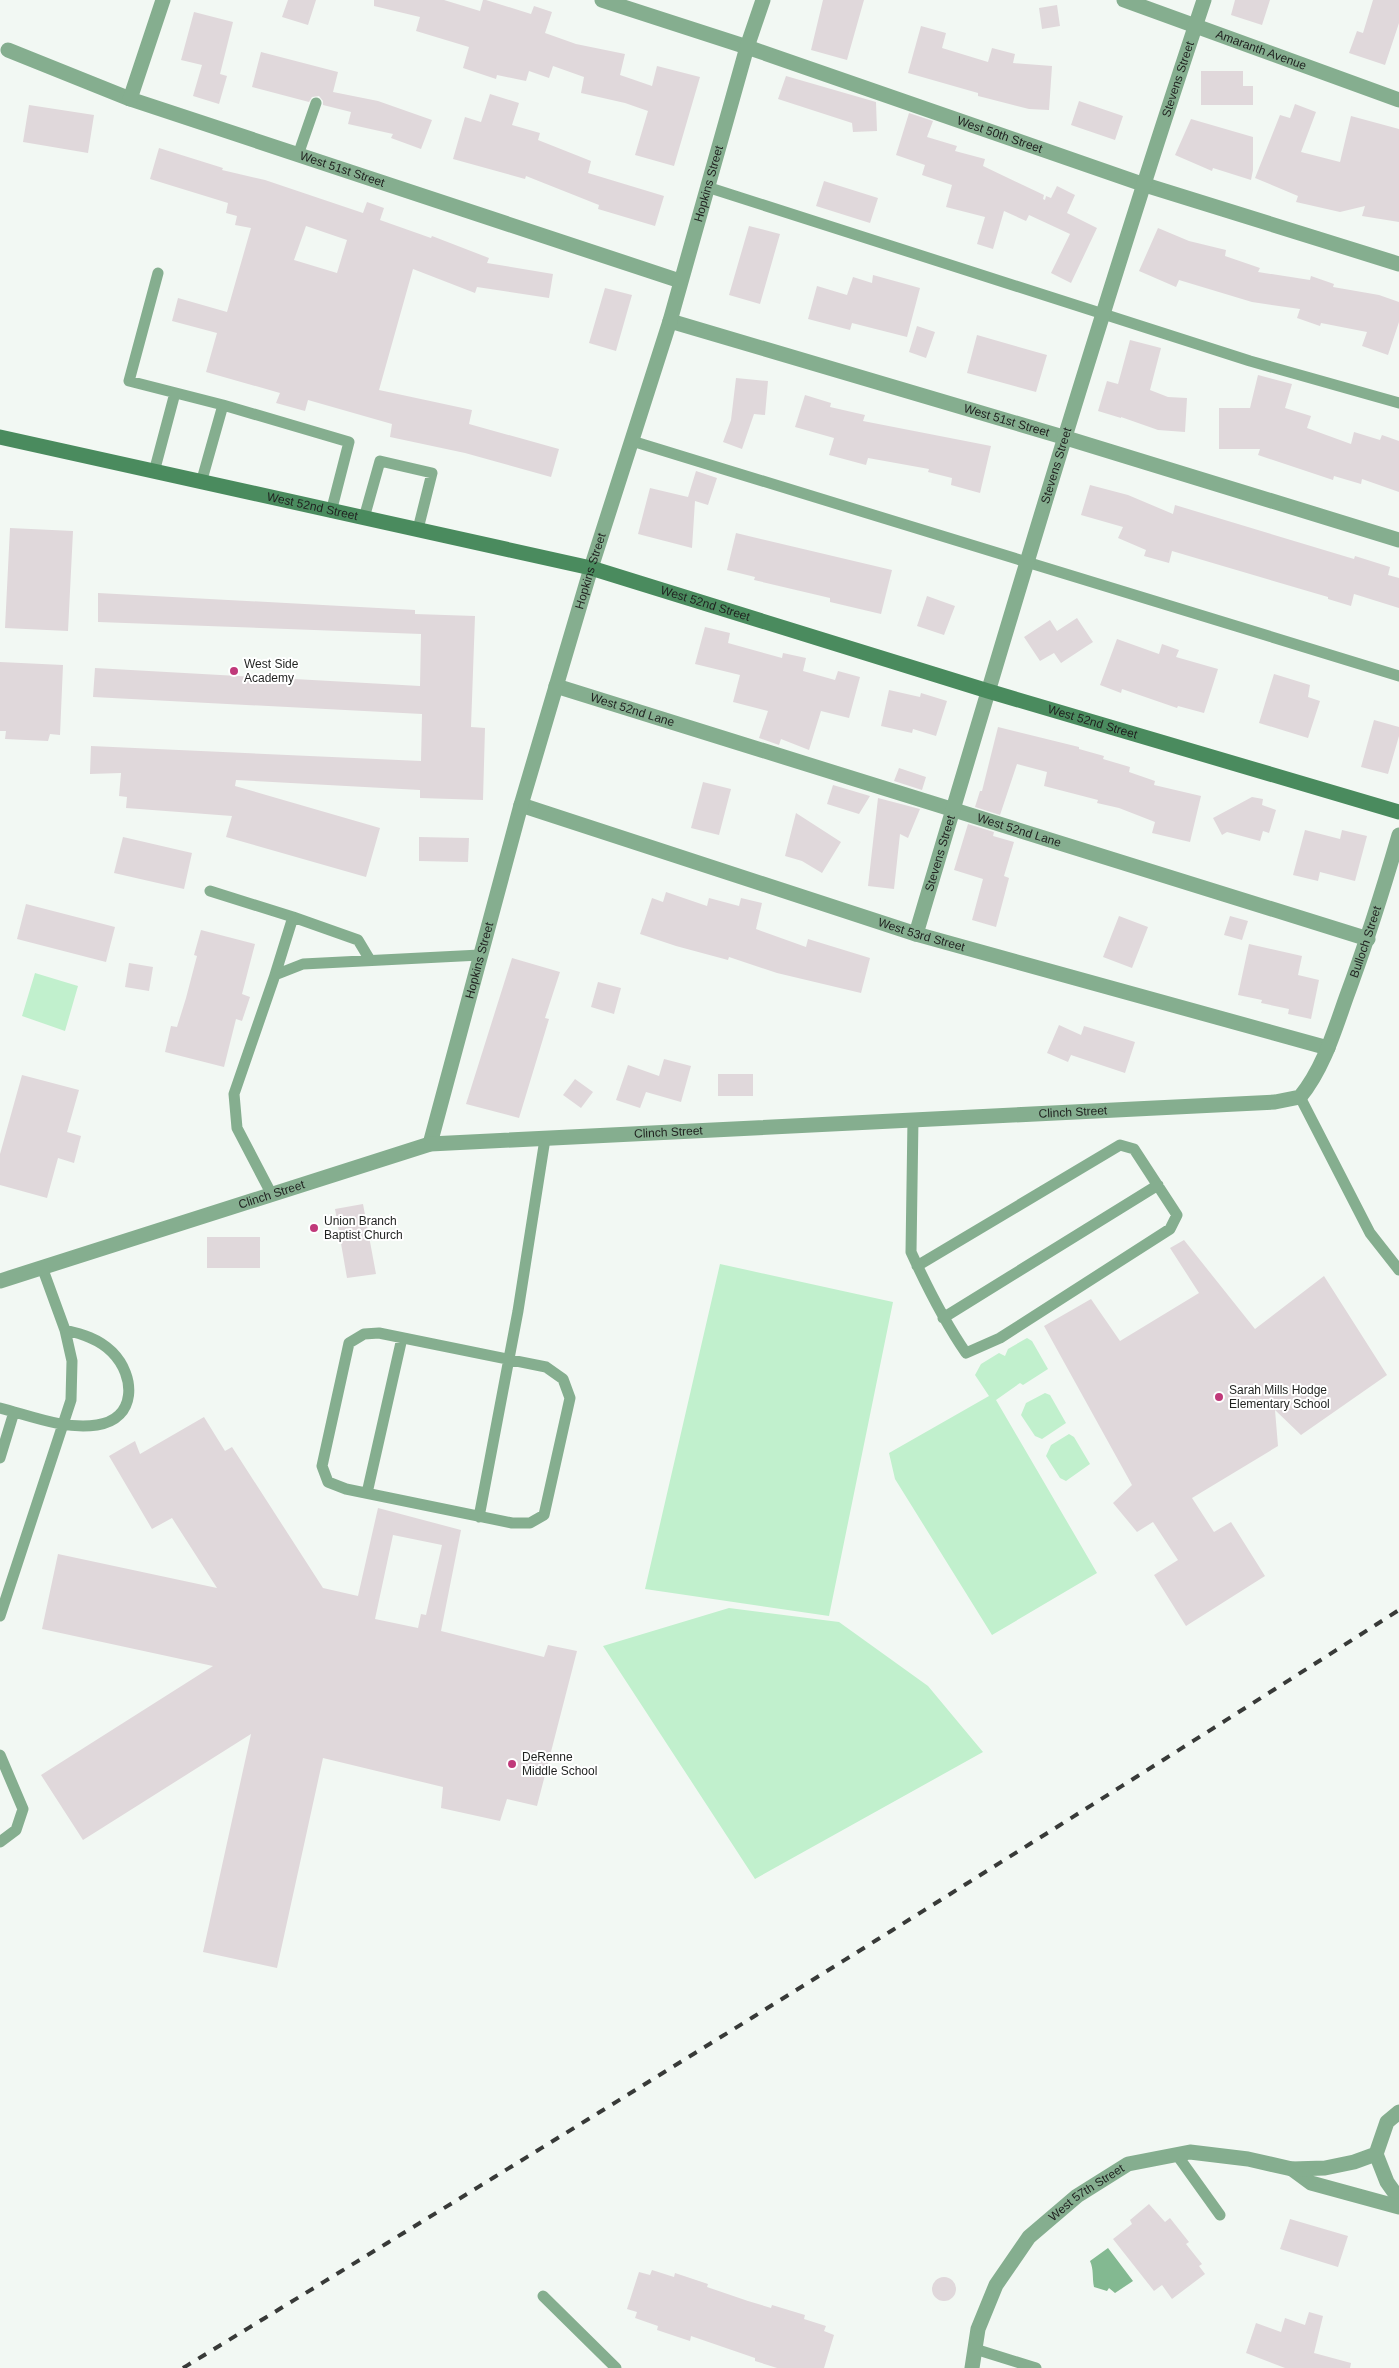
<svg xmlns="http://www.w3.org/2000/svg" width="1399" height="2368" font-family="Helvetica,sans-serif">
	<rect width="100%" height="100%" fill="#f2f8f3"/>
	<path fill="#c1f0cd" d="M35 973 78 986 65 1031 22 1016Z
		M720 1264 893 1302 829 1616 645 1589Z
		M1027 1338 1032 1341 1048 1369 1023 1385 1020 1383 996 1400 1097 1573 992 1635 895 1479 889 1453 989 1396 975 1375 981 1364 999 1353 1005 1356 1008 1349Z
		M1045 1393 1050 1395 1066 1423 1042 1439 1035 1436 1021 1415 1026 1403Z
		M1069 1434 1074 1437 1090 1464 1066 1481 1060 1478 1046 1456 1051 1445Z
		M729 1608 839 1622 928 1686 983 1752 755 1879 603 1646Z"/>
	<path fill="#83b991" d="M1108 2248 1133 2281 1115 2293 1109 2288 1107 2291 1094 2287C1092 2277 1094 2270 1090 2261Z"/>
	<path fill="#e0d8db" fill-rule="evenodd" d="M288 0H316L308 25 282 17Z
		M374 0H444L480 11 483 0H486L531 14 534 6 552 12 545 33 576 44 625 54 620 75 652 86 657 66 700 77 674 166 635 155 648 111 625 103 581 93 584 77 553 66 549 78 529 71 526 81 497 75 496 79 463 68 469 47 416 31 420 17 374 6Z
		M823 0H864L847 60 811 50Z
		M1235 0H1270L1262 25 1231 15Z
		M1373 0H1399V23L1385 65 1349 53 1357 31 1363 33Z
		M1057 5 1060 26 1042 29 1039 8Z
		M194 12 233 22 220 74 227 76 219 104 193 96 202 65 181 60Z
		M921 26 946 33 942 48 988 62 992 48 1015 54 1013 63 1052 66 1049 110 1029 109 986 98 978 96V93L908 73Z
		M261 52 338 72 333 92 378 101 432 120 421 149 391 138 393 134 348 124 351 112 323 105V101L319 96 312 97 309 102 252 87Z
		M1201 71H1243V86H1253V105H1201Z
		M786 76 876 102 877 131 853 132 852 123 778 99Z
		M490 94 519 103 512 125 540 133 538 140 591 161 588 173 664 196 655 226 598 209 599 205 526 176 525 179 453 159 465 117 481 122Z
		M1079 101 1123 116 1115 140 1071 125Z
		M1295 104 1316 112 1301 152 1340 162 1351 116 1399 129V222L1362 216 1365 206 1340 212 1296 202 1298 196 1255 178 1280 115 1290 118Z
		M29 105 94 115 88 153 23 142Z
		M909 113 933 121 927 137 957 146 955 151 985 159 983 166 1044 195 1043 199 1045 200 1046 196 1051 198 1057 186 1075 195 1067 213 1097 228 1071 283 1051 273 1070 234 1029 215 1026 221 1004 211 993 249 977 244 985 217 946 207 952 185 922 175 925 165 896 155Z
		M1191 119 1253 137V170L1251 180 1213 168 1212 171 1175 155Z
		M159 148 223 168 222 170 265 180 363 213 367 202 384 208 380 220 431 238 432 236 489 258 487 263 553 274 549 298 477 287 475 293 413 269 379 390 472 410 469 424 559 449 551 477 465 453 390 437 392 424 308 400 305 411 276 403 280 393 206 372 217 333 172 321 178 298 227 312 251 228 235 225 237 216 226 213 228 203 150 179ZM306 226 347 240 337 273 294 260Z
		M824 181 878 198 870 223 816 206Z
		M749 226 780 234 760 304 729 295Z
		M1158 228 1189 241 1226 250 1225 256 1260 268 1258 272 1310 280 1311 276 1334 284 1333 287 1379 295 1399 302V322L1388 355 1362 346 1367 332 1321 323 1320 326 1297 318 1300 309 1252 302 1179 280 1176 287 1139 271Z
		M873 275 920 288 907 337 852 323 850 330 808 319 817 286 847 295 853 277 872 283Z
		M605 288 632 295 616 351 589 343Z
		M917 326 935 332 926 358 909 352Z
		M977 335 1047 355 1036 392 967 373Z
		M1130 340 1161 348 1150 390 1168 397 1187 398 1185 432 1158 430 1121 417V418L1098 411 1107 381 1118 384Z
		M1258 375 1292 384 1285 408 1311 416 1307 428 1351 444 1354 432 1380 440 1382 435 1399 441V492L1362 479 1361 484 1334 476 1333 480 1258 455 1260 449H1219V408H1250Z
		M736 378 768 381 765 415 754 414 742 449 723 442 731 420Z
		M805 395 831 403 830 407 865 415 863 421 991 446 980 493 951 485 952 478 928 472 929 469 868 458 866 465 829 455 834 438 795 427Z
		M696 471 717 478 708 505 695 501 692 548 638 534 650 488 688 497Z
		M1090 485 1128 495 1173 514 1175 505 1354 559 1355 556 1390 567 1388 575 1399 578V608L1354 594 1351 606 1328 599V597L1172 551 1169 563 1144 556 1146 550 1118 538 1123 527 1081 515Z
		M10 528 73 531 68 631 5 628Z
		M736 533 892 570 881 614 830 602V598L754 580 755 577 727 570Z
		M98 593 415 610V614L475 616 471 727 485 728 483 800 420 798V790L236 780 235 786 380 828 366 877 226 837 232 816 126 808 127 797 119 796 121 773 90 774 91 746 421 761 422 714 93 697 95 668 420 686 421 634 98 622Z
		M927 596 955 606 944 635 917 626Z
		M1077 618 1093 642 1061 663 1054 653 1040 661 1024 637 1050 620 1057 631Z
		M705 627 730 633 728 643 782 658 783 653 806 658 803 671 835 680 838 671 860 677 849 718 821 711 809 750 781 739 779 745 759 738 768 711 733 702 740 675 695 664Z
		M1117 639 1159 654 1162 644 1179 650 1176 657 1218 669 1204 713 1178 706 1177 708 1122 689 1121 693 1100 685Z
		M0 662 63 665 60 735 50 734 48 741 5 739 6 731H0Z
		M1274 674 1310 685 1308 697 1320 701 1308 738 1259 723Z
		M889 690 920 697 921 693 947 701 936 736 913 729 912 733 881 726Z
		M1374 720 1399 727V736L1388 774 1361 767Z
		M998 727 1079 747V749L1104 756 1103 759 1130 767 1129 772 1155 781 1154 785 1201 796 1190 842 1152 833 1155 822 1119 808 1097 803 1098 800 1044 786 1047 772 1017 764 1000 815 975 807 980 791H982Z
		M899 768 926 777 922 790 894 781Z
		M703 782 731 789 719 835 691 828Z
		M833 785 870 796 859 814 827 804Z
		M1252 797 1263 799 1262 805 1276 810 1269 833 1263 831 1260 841 1227 832 1222 835 1213 818Z
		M878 798 920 809 908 838 900 834 894 889 868 886Z
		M796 813 841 842 822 873 802 861 785 856Z
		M968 824 994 832 993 836 1014 842 1004 876 1009 878 996 927 972 920 983 879 954 870Z
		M1305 830 1340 839 1342 830 1367 836 1355 881 1320 872 1318 881 1293 875Z
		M123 837 192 853 184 889 114 873Z
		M419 837 469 838 468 862 419 861Z
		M666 892 707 906 709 898 739 906 741 898 762 903 756 929 806 947 808 939 870 958 861 993 777 973 729 957 728 960 676 946 640 934 652 898 663 902Z
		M26 904 115 927 106 962 17 939Z
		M1119 916 1148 927 1132 968 1103 957Z
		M1230 916 1248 921 1242 940 1224 935Z
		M201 930 255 944 242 994 250 997 242 1021 236 1019 224 1067 165 1052 171 1026 177 1027 186 998 197 956 194 955Z
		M1249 944 1302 956 1298 975 1319 980 1311 1019 1288 1014 1289 1009 1261 1003 1262 1000 1238 995Z
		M512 958 560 972 545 1018 549 1019 519 1118 466 1104Z
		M129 963 153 967 149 991 125 987Z
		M598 982 621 988 614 1014 591 1007Z
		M1059 1025 1081 1035 1084 1026 1135 1042 1125 1073 1071 1055 1068 1062 1047 1053Z
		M664 1059 691 1066 681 1102 646 1092 640 1108 616 1100 628 1065 659 1076Z
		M718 1074H753V1096H718Z
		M22 1075 79 1090 67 1132 81 1136 74 1163 58 1158 47 1198 0 1185V1154Z
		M575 1079 593 1092 581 1108 563 1095Z
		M363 1204 376 1274 347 1278 335 1209Z
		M207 1237H260V1268H207Z
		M1184 1240 1255 1329 1324 1276 1387 1375 1301 1435 1275 1410 1278 1446 1192 1498 1214 1532 1231 1522 1265 1576 1186 1626 1154 1575 1178 1560 1153 1522 1137 1532 1113 1503 1132 1485 1044 1326 1091 1299 1120 1341 1199 1293 1170 1248Z
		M204 1417 225 1451 232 1447 323 1588 358 1596 378 1508 461 1530 441 1631 544 1657 548 1645 577 1651 537 1806 507 1799 500 1821 441 1808 443 1787 323 1758 277 1968 203 1952 251 1734 83 1840 41 1775 213 1666 42 1629 58 1554 217 1588 172 1518 152 1529 109 1456 135 1441 140 1454ZM393 1535 442 1545 426 1615 421 1614 418 1628 375 1619Z
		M1149 2204 1165 2222 1170 2218 1189 2242 1186 2244 1202 2264 1199 2266 1205 2274 1172 2299 1162 2285 1154 2291 1113 2239 1132 2224 1130 2220Z
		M1290 2219 1348 2236 1338 2267 1280 2249Z
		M652 2270 674 2277 675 2273 708 2284 707 2287 748 2301 771 2308 772 2305 805 2315 804 2319 826 2326 824 2331 834 2335 824 2368H777L755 2361V2358L691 2336 690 2341 657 2330 658 2326 635 2318 637 2312 627 2309 639 2272 650 2275Z
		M932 2289a12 12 0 1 1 24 0a12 12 0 1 1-24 0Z
		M1309 2312 1323 2316 1314 2353 1351 2363 1350 2368H1285L1246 2353 1256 2323 1281 2332 1285 2318 1305 2325Z"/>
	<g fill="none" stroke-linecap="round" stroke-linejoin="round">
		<path stroke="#85ae8f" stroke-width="11" d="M298 155 316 103
			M707 187 1250 361 1399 403
			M158 273 129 381 223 405
			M632 441 1399 676
			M154 472 175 393
			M201 483 223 405 349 442 331 512
			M364 518 380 461 432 473 418 529
			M210 891 293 917
			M275 975 293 917 358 940 370 960
			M1300 1097 1370 1233 1399 1270
			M913 1119 911 1252C927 1287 944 1321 966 1353L1000 1338 1170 1229 1177 1215 1134 1149 1120 1145 917 1266
			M272 1195 237 1128 234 1094 275 975 303 964 480 955
			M943 1318 1158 1185
			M379 1333 546 1367 563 1379 570 1398 544 1515 530 1523H512L346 1489 328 1482 322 1466 349 1343 364 1334Z
			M0 1408C31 1416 65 1430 97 1425 137 1419 136 1376 112 1352 99 1339 82 1334 65 1330
			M0 1458 14 1412
			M367 1493 402 1338
			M479 1517 518 1311 545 1139
			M0 1616 71 1400 72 1361 65 1330 42 1267
			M0 1755 23 1809 16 1830 0 1842
			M1177 2155 1220 2215
			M543 2296 616 2368
			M975 2349 1036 2368"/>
		<g stroke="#85ae8f" stroke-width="15">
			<path id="s1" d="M602 0 747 47 1142 184 1399 264"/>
			<path id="s2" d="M1124 0 1399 100"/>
			<path id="s3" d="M8 50 130 99 680 281"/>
			<path d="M130 99 163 0"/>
			<path id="s4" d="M670 321 1063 437 1399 540"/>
			<path id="s5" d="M556 686 1368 939"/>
			<path id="s6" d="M521 805 916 934 1328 1048"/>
			<path id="s7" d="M916 934C1009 621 1101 309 1204 0"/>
			<path id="s8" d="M430 1144 521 805 591 568 670 321 747 47 763 0"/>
			<path id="s9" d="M0 1281 430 1144 1275 1102 1300 1097C1323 1069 1334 1032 1346 998 1366 944 1383 890 1399 835"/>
			<path d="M1376 2154 1387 2182 1399 2199"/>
			<path d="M1292 2169 1311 2183 1399 2207"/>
			<path id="s10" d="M972 2368 978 2329 996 2285 1029 2237 1077 2196 1128 2164 1190 2152 1248 2159 1292 2169 1325 2168 1354 2162 1376 2154 1387 2122 1399 2112"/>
		</g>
		<path stroke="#4a8b5e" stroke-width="15" id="s11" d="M0 437 591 568 988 691 1399 812"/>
		<path stroke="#383a38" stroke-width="4" stroke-dasharray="9 9" stroke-linecap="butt" d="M183 2368C591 2119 997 1867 1399 1610"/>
	</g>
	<g fill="#c0397a" stroke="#fff" stroke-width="2">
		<circle cx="234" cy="671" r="5"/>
		<circle cx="314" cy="1228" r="5"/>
		<circle cx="1219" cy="1397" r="5"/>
		<circle cx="512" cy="1764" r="5"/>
	</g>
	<g text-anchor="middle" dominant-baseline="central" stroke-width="4" stroke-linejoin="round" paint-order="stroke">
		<g font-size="12" fill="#1f211f" stroke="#fff">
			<text stroke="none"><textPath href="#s2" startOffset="146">Amaranth Avenue</textPath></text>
			<text stroke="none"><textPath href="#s7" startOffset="894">Stevens Street</textPath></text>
			<text stroke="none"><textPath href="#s1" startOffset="420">West 50th Street</textPath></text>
			<text stroke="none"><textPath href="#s3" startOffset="355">West 51st Street</textPath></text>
			<text stroke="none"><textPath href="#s8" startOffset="1000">Hopkins Street</textPath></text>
			<text stroke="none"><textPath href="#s4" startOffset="351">West 51st Street</textPath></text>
			<text stroke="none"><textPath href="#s7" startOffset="489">Stevens Street</textPath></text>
			<text stroke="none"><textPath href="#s11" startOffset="320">West 52nd Street</textPath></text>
			<text stroke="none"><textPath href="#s8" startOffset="595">Hopkins Street</textPath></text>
			<text stroke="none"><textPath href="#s11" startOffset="725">West 52nd Street</textPath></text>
			<text stroke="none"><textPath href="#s5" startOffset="80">West 52nd Lane</textPath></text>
			<text stroke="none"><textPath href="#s11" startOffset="1130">West 52nd Street</textPath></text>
			<text stroke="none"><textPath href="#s5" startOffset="485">West 52nd Lane</textPath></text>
			<text stroke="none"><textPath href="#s7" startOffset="84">Stevens Street</textPath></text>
			<text stroke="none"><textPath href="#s6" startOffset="421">West 53rd Street</textPath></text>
			<text stroke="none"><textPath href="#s9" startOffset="1492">Bulloch Street</textPath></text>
			<text stroke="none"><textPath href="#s8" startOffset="190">Hopkins Street</textPath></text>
			<text stroke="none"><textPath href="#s9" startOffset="1095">Clinch Street</textPath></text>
			<text stroke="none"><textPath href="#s9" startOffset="690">Clinch Street</textPath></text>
			<text stroke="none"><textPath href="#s9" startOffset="285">Clinch Street</textPath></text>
			<text stroke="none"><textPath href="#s10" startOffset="218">West 57th Street</textPath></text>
		</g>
		<g font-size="12" fill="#1f211f" stroke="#fff" text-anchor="start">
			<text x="244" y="664">West Side<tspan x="244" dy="14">Academy</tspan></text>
			<text x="324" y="1221">Union Branch<tspan x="324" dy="14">Baptist Church</tspan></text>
			<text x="1229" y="1390">Sarah Mills Hodge<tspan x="1229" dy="14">Elementary School</tspan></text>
			<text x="522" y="1757">DeRenne<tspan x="522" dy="14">Middle School</tspan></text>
		</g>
	</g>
</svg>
